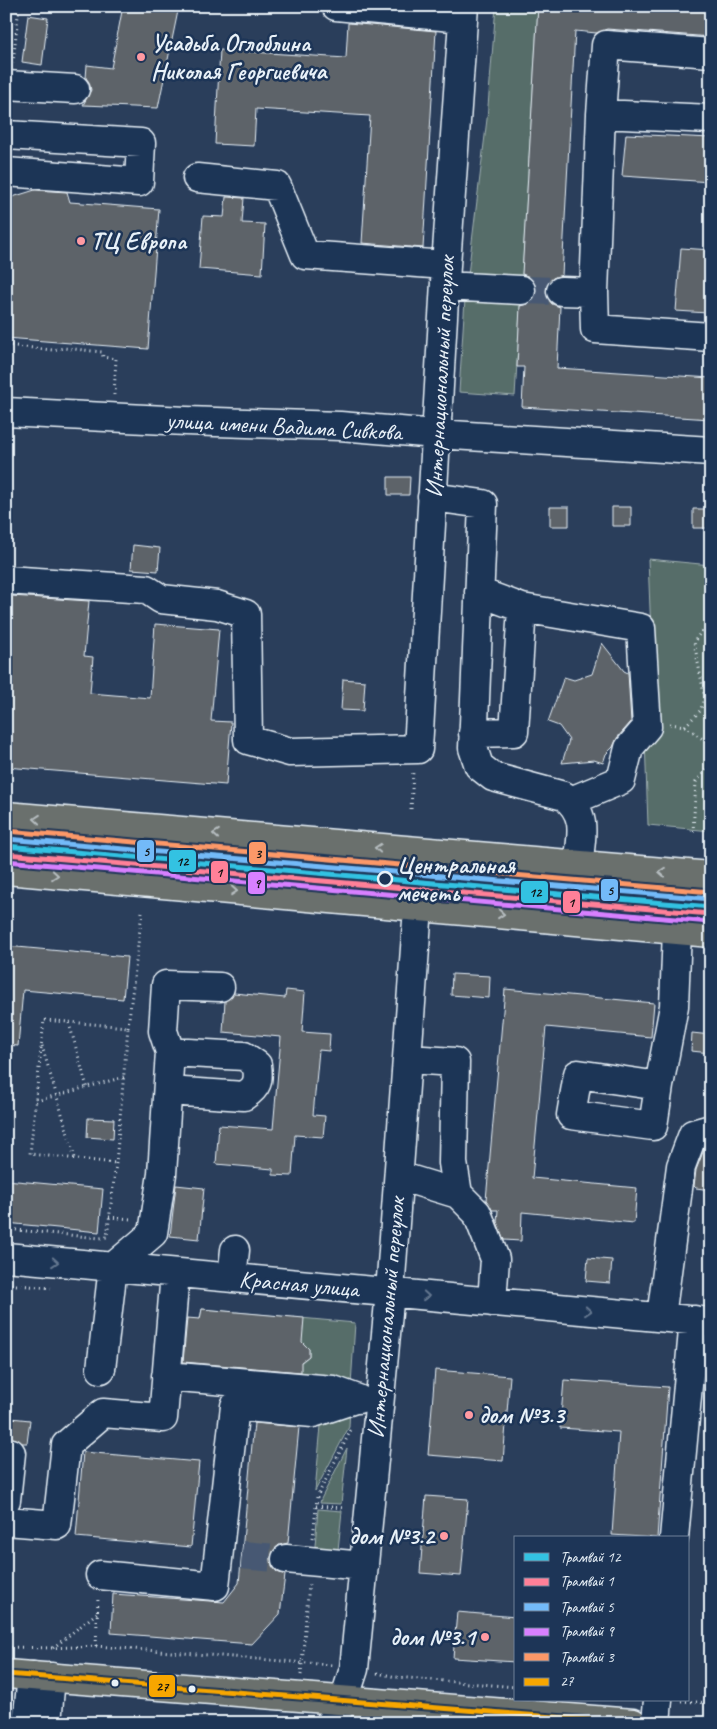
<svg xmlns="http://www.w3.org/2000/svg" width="717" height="1729" font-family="Caveat,sans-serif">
	<rect width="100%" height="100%" fill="#2a3e5b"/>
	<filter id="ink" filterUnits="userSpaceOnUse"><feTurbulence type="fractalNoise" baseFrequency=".02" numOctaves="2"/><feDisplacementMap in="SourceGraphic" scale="10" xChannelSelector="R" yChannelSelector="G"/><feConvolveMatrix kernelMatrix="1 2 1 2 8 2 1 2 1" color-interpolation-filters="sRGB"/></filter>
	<g filter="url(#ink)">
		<path fill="#566d69" stroke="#9fafb0" d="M496 6H538L515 396 459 392 465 299 487 119Z
			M648 559 711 565V831L648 825 645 738 655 733Z
			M202 1309 355 1323 351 1385 292 1380 293 1362H302L309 1356V1349L302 1342 200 1319Z
			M350 1405 349 1427 315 1491 322 1415Z
			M347 1448 341 1504 320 1503 321 1499Z
			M318 1509 342 1511 337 1560 314 1558Z"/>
		<path fill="#5d6369" stroke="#e8f1f8" d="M123 6H179L158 108 83 105 91 90 89 82 86 78 87 65 111 68Z
			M538 6H711V37L607 29 597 33 575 31 562 275 553 278 548 283 545 291 548 299 552 304 560 307 557 368 711 378V419L522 407 524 367H517L520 306 528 304 534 299 537 290 535 282 530 277 522 274Z
			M28 15 48 18 42 65 22 62Z
			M348 23 436 31 423 248 362 243 370 116 256 109 254 146 215 144 220 50 346 58Z
			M626 134 711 138V182L622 176Z
			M35 190 67 192 70 202 159 209 148 349 6 338V199Z
			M226 197 244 198 242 223 265 224 262 274 199 269 203 216 224 217Z
			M681 248 711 250 708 313 676 311Z
			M388 477H410L409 495H388Z
			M550 507H569V526H550Z
			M612 507H631V526H612Z
			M693 509H711V528H693Z
			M133 545 160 548 158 571 131 569Z
			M11 596 89 601 84 656 93 657 90 693 150 698 155 624 219 629 211 721 231 722 226 785 6 767V658Z
			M602 643 624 671 628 673 631 722 617 738 613 747 606 754 603 763 594 760 562 763 569 740 559 726 548 722 564 677 574 680 592 674Z
			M343 679 365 681 363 711 341 710Z
			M6 946 127 957 123 999 23 990 18 1046 6 1045Z
			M452 974 490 976 489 998 451 995Z
			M505 989 654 1003 651 1037 546 1027 532 1178 637 1188 634 1223 522 1212 521 1241 504 1240 497 1222 498 1210H492L486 1200Z
			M286 990 305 992 302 1032 330 1034 329 1051 319 1050 313 1115 325 1116 323 1137 295 1135 292 1176 273 1175V1169L216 1164 219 1125 273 1129 281 1037 223 1032 225 1001 234 993 285 998Z
			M692 1033 711 1035V1053L691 1051Z
			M88 1118 114 1119 113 1139 87 1137Z
			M711 1145V1190L696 1188 694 1186 696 1170 705 1147Z
			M6 1180 103 1189 99 1232 6 1223Z
			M176 1185 204 1188 199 1239 170 1236Z
			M588 1258 612 1260 610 1283 586 1281Z
			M202 1309 304 1318 302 1342 309 1349V1356L301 1362V1372L183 1362 187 1318 200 1319Z
			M435 1370 510 1376 503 1461 428 1455Z
			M564 1380 668 1387 657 1538 612 1535 619 1432 560 1428Z
			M11 1418 30 1420 27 1443H22L13 1438H9Z
			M254 1423 299 1427 288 1543 279 1545 274 1550 271 1557 272 1566 277 1572 285 1575 280 1614 252 1644 111 1633 113 1594 224 1602 239 1583Z
			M83 1452 199 1462 191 1547 76 1537Z
			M426 1496 468 1499 461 1576 420 1573Z
			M457 1612 516 1617V1662L453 1658Z"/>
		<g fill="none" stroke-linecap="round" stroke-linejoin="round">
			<path stroke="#465973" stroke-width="28" stroke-dasharray="28 14" stroke-linecap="butt" d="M521 290 561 291
				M242 1555 286 1559"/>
			<defs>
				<path id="minor" d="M336 6 463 18
					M711 53 606 45 601 114 711 119
					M6 85 75 89
					M601 114 594 292 595 329 711 337
					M6 135 141 143 139 182 6 172
					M197 178 277 186 305 255 446 265
					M445 286 521 290
					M561 291 594 292
					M6 412 186 421 340 426 436 434 711 451
					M432 497 483 504 473 748 479 766 493 777 564 796C589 815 581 838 578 865
					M6 580 146 589 161 599 217 605 246 614 248 740 290 752 418 749 446 265 464 6
					M522 608 641 628 647 727 629 748 621 780 571 801
					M473 733 514 732 522 608 479 592
					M408 1059 455 1062 453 1163 458 1194 477 1213 495 1259 492 1302
					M659 1086 653 1126 571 1115 578 1074 659 1086 674 1006 677 930
					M168 1091 244 1096C258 1087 259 1081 257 1065L244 1056 170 1052
					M399 1176 458 1194
					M6 1257 711 1322
					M232 1278 235 1250
					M661 1317 681 1166 693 1134 711 1129
					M101 1369 113 1267 153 1233 162 1174 170 1052 163 1031 166 985 220 987
					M166 1376 333 1390 358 1399
					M6 1500 11 1453
					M6 1521 57 1525 66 1445 103 1413 163 1418 175 1273
					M674 1538 694 1320
					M286 1559 364 1566
					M100 1575 215 1586 235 1406 313 1413 355 1399
					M27 1723 32 1676
					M47 1723 51 1677
					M330 1723 344 1700 354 1669 390 1292 418 907
					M656 1723 658 1700"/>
				<path id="major" d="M6 816 711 876
					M6 870 711 933
					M6 1674 633 1723"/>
			</defs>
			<use href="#minor" stroke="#e8f1f8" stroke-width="31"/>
			<use href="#major" stroke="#e8f1f8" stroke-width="31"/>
			<path stroke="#e8f1f8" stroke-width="3" stroke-dasharray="1 4" stroke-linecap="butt" d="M13 63 19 6
				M6 345 52 350 64 348 102 352 103 357 116 359 114 395
				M670 724 685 726 711 745
				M685 726 700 711 705 699 694 642 703 629
				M411 809 413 772
				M693 832 696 782 711 764
				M69 1023 87 1087
				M128 1027 142 912
				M708 1030 711 989
				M42 1046 75 1158
				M36 1101 124 1077
				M109 1217 131 1219
				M6 1229 100 1238 107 1237 116 1163 128 1027 44 1020 30 1154 116 1163
				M6 1284 51 1288
				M316 1506 345 1508
				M313 1538 317 1497 351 1430
				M96 1646 98 1598
				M6 1647 52 1648 96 1646 332 1665
				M53 1648 97 1613
				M377 1673 396 1677 516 1687
				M301 1675 309 1584
				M681 1701 711 1703"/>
			<use href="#minor" stroke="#1d3557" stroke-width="28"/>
			<use href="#major" stroke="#6a706d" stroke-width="28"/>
			<defs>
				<path id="bus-1" d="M6 1674 630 1723"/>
			</defs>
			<use href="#bus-1" stroke="#1d3557" stroke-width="9"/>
			<use href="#bus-1" stroke="#f7a600" stroke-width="5"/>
			<defs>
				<path id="tram-1" d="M6 846 711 907"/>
				<path id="tram-2" d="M6 854 710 914"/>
				<path id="tram-3" d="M7 839 711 899"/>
				<path id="tram-4" d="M6 861 710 922"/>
				<path id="tram-5" d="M7 831 711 892"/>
			</defs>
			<use href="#tram-1" stroke="#1d3557" stroke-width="9"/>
			<use href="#tram-2" stroke="#1d3557" stroke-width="9"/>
			<use href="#tram-3" stroke="#1d3557" stroke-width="9"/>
			<use href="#tram-4" stroke="#1d3557" stroke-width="9"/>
			<use href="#tram-5" stroke="#1d3557" stroke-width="9"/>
			<use href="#tram-1" stroke="#33c2e2" stroke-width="5"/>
			<use href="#tram-2" stroke="#ff8098" stroke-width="5"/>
			<use href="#tram-3" stroke="#73baf8" stroke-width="5"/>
			<use href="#tram-4" stroke="#d880ff" stroke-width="5"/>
			<use href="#tram-5" stroke="#fc9868" stroke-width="5"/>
		</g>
		<defs><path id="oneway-chevron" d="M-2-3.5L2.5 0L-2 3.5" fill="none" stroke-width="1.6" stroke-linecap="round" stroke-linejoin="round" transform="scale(1.25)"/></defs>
		<g stroke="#b6bdc0">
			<use href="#oneway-chevron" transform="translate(37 819) rotate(-175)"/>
			<use href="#oneway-chevron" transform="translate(216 834) rotate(-175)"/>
			<use href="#oneway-chevron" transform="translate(378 848) rotate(-175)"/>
			<use href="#oneway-chevron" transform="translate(662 872) rotate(-175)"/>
			<use href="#oneway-chevron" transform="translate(55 875) rotate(5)"/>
			<use href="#oneway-chevron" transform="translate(234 891) rotate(5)"/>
			<use href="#oneway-chevron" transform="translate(501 914) rotate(5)"/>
		</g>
		<g stroke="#64778f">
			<use href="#oneway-chevron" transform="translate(55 1262) rotate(5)"/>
			<use href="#oneway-chevron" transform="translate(426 1296) rotate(5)"/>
			<use href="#oneway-chevron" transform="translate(588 1311) rotate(5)"/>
		</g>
	</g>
	<g fill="#ff9aa2" stroke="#1d3557" stroke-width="2">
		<circle cx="141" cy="57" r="5"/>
		<circle cx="81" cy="241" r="5"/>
		<circle cx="469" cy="1415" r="5"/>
		<circle cx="444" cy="1536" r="5"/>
		<circle cx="485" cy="1637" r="5"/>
	</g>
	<circle fill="#1d3557" stroke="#e8f1f8" stroke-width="2.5" cx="385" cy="879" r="7"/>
	<g fill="#e8f1f8" stroke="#1d3557" stroke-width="2">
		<circle cx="115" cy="1683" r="4.5"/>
		<circle cx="192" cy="1689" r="4.5"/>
	</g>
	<g text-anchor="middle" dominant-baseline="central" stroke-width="5" stroke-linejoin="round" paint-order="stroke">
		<g font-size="24" font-weight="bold" fill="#e8f1f8" stroke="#1d3557" text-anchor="start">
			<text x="151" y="43">Усадьба Оглоблина<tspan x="151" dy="28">Николая Георгиевича</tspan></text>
			<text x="91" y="241">ТЦ Европа</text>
			<text x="479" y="1415">дом №3.3</text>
			<text x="434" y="1536" text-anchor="end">дом №3.2</text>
			<text x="475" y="1637" text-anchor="end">дом №3.1</text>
		</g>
		<g font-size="24" fill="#e8f1f8" stroke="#1d3557">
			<text transform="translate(440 377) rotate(-87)">Интернациональный переулок</text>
			<text transform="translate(284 426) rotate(3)">улица имени Вадима Сивкова</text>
			<text transform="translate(299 1284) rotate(5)">Красная улица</text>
			<text transform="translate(386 1318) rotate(-85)">Интернациональный переулок</text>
		</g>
		<g font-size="24" font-weight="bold" fill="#e8f1f8" stroke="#1d3557" text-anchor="start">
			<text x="397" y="865">Центральная<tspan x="397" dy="28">мечеть</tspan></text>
		</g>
	</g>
	<g stroke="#1d3557" stroke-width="2">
		<rect x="136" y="839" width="19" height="24" rx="5" fill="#73baf8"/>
		<rect x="248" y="841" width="19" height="24" rx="5" fill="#fc9868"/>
		<rect x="168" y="849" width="29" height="24" rx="5" fill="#33c2e2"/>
		<rect x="210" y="860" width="19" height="24" rx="5" fill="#ff8098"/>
		<rect x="247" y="871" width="19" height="24" rx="5" fill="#d880ff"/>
		<rect x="600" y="878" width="19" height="24" rx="5" fill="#73baf8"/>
		<rect x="520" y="880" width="29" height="24" rx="5" fill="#33c2e2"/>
		<rect x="562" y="890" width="19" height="24" rx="5" fill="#ff8098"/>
		<rect x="148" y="1674" width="28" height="24" rx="5" fill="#f7a600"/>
	</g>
	<g font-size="14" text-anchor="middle" font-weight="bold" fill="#111">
		<text x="146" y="856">5</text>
		<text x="258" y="858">3</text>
		<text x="182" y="866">12</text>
		<text x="219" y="877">1</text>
		<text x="257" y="888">9</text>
		<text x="610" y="895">5</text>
		<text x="535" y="897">12</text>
		<text x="571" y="907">1</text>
		<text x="162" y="1691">27</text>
	</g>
	<rect width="717" height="1729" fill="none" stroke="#1d3557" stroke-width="25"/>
	<rect x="12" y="12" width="692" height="1704" fill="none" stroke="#e8f1f8" stroke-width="2" filter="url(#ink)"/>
	<rect x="514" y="1536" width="175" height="165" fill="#1d3557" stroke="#6e8097"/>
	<rect x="524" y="1553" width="25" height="8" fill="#33c2e2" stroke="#6e8097"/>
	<text x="560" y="1562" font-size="15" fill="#e8f1f8">Трамвай 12</text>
	<rect x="524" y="1578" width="25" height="8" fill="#ff8098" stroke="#6e8097"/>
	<text x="560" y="1586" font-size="15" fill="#e8f1f8">Трамвай 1</text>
	<rect x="524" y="1603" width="25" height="8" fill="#73baf8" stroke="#6e8097"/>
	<text x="560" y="1612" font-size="15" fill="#e8f1f8">Трамвай 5</text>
	<rect x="524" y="1628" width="25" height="8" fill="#d880ff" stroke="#6e8097"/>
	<text x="560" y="1636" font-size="15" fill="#e8f1f8">Трамвай 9</text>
	<rect x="524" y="1653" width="25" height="8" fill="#fc9868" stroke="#6e8097"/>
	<text x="560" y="1662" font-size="15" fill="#e8f1f8">Трамвай 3</text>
	<rect x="524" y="1678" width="25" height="8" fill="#f7a600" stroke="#6e8097"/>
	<text x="560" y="1686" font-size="15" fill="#e8f1f8">27</text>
</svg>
